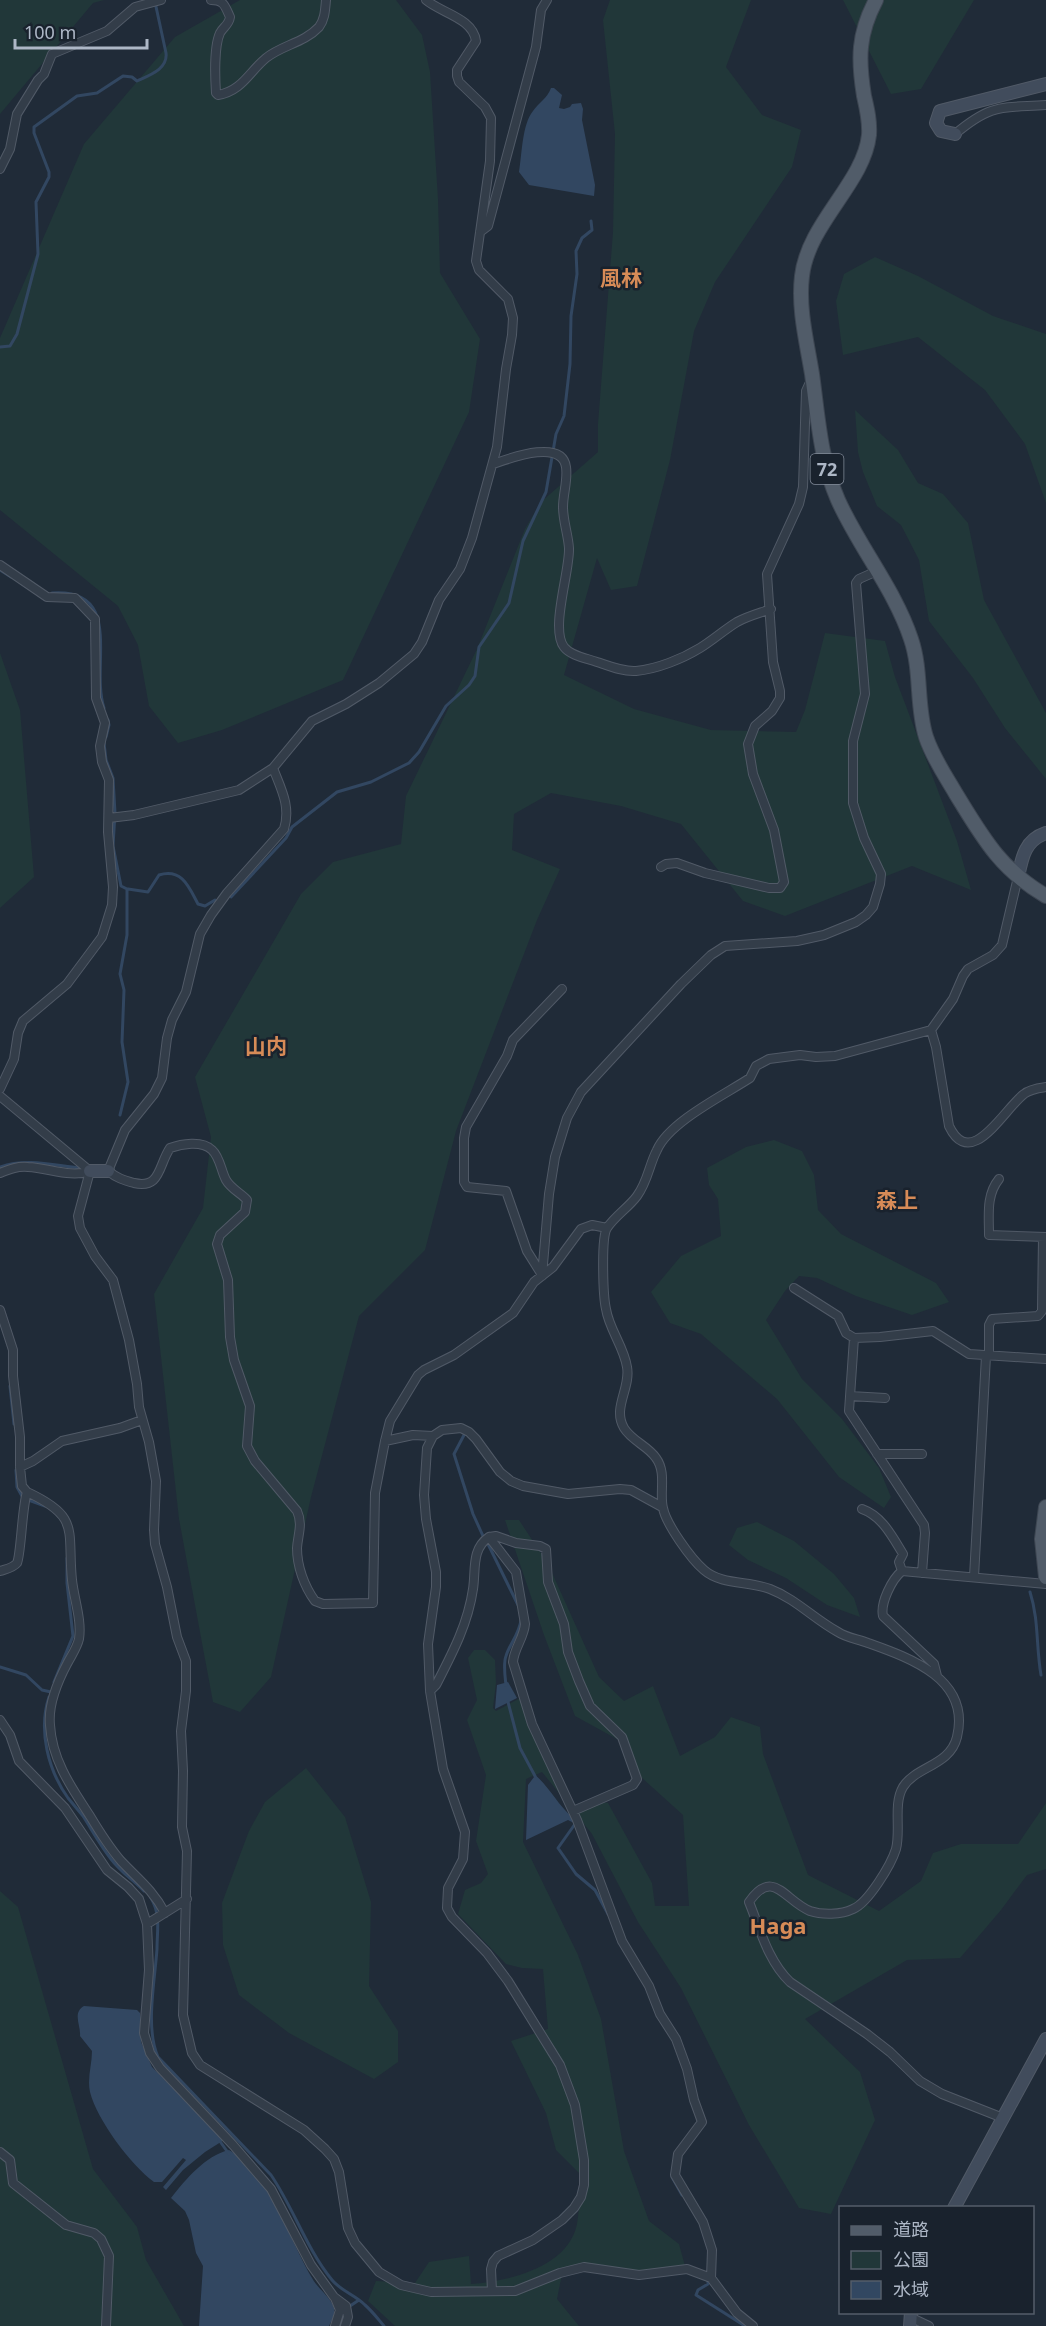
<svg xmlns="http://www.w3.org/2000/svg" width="1046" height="2326" font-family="'Noto Sans','Noto Sans JP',sans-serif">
	<rect width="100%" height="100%" fill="#202b38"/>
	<path fill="#213739" d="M0 0H104L93 3 0 114Z
		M240 0H396L422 35 430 72 438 199 440 273 480 339 469 412 343 680 222 730 178 743 149 706 138 645 118 606 0 510V338L84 144 175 37Z
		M610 0H751L726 67 762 115 801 130 792 167 715 282 694 331 670 460 637 586 611 590 597 558 564 675 634 709 711 730 796 732 805 710 825 633 885 641 895 677 957 841 971 890 912 866 785 916 743 901 681 824 621 806 551 793 514 814 512 850 560 869 537 920 456 1131 425 1250 359 1316 311 1497 271 1677 240 1712 213 1702 179 1519 154 1294 203 1208 211 1137 195 1077 301 894 333 862 401 844 406 796 477 649 525 529 541 502 598 452V424L613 232 615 134 603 20Z
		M843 0H974L921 89 891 94Z
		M875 257 918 276 993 316 1046 334V503L1025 444 985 390 918 337 843 355 836 301 844 274Z
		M855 410 898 450 918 483 943 494 968 523 984 600 1046 713V779L1005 728 973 678 929 621 919 560 901 525 877 506 863 472 858 452Z
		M0 653 20 710 34 877 0 908Z
		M774 1140 802 1151 814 1175 818 1210 841 1234 936 1283 949 1302 912 1315 856 1296 817 1278 799 1276 785 1291 766 1320 802 1379 842 1419 879 1468 891 1497 884 1508 839 1477 777 1399 701 1334 670 1323 651 1292 681 1256 721 1236 718 1199 709 1185 707 1168 746 1147Z
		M505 1520H519L548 1564 599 1677 624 1701 653 1686 680 1756 715 1737 731 1717 760 1727 763 1754 808 1875 879 1911 921 1881 933 1853 961 1844H1018L1046 1803V1869L1027 1875 1001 1910 960 1958 907 1960 805 2019 860 2072 875 2120 831 2214 799 2208 749 2125 681 1988 638 1922 592 1834 542 1772 526 1779 523 1842 578 1955 601 2019 624 2151 649 2221 679 2244 685 2266 639 2271 586 2263 563 2269 557 2299 579 2326H395L368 2301 376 2281 415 2283 429 2262 469 2256 471 2284C508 2281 568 2268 577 2224 580 2208 579 2190 580 2174L556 2150 546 2113 511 2041 548 2029 543 1969 522 1968 506 1964 458 1914 465 1890 481 1883 488 1874 476 1841 486 1775 467 1720 477 1700 468 1658 474 1650H485L495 1660 496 1683 493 1708 496 1711 520 1698 548 1766 578 1811 598 1801 608 1803 652 1883 655 1906H689L683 1815 642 1778 626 1744 575 1716 544 1635Z
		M757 1522 794 1541 834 1574 854 1598 860 1617 827 1605 786 1578 748 1560 729 1545 737 1528Z
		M306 1768 345 1817 371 1902 369 1986 398 2031V2062L374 2079 289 2033 239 1995 223 1945 222 1903 249 1831 265 1802Z
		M0 1891 18 1907 93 2169 137 2227 146 2260 184 2326H0Z"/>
	<path fill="#324761" d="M551 88H554L562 95 559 108 564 109 570 107 572 104 581 103 583 109 582 120 595 185 594 196 529 185 519 172C522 155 522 124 533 111 539 102 547 99 551 88Z
		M508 1682 517 1698 495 1709 497 1685Z
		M533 1773C549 1786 557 1804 572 1817L574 1823 568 1820 526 1840 528 1785 534 1777Z
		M84 2006 137 2010 140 2013 141 2042 152 2067 224 2140 205 2152 183 2170 166 2190 163 2187 186 2160 183 2158 162 2182H154C131 2165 97 2120 90 2092 87 2078 92 2065 92 2051L80 2036C81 2025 72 2013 84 2006Z
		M229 2150C268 2171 290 2241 312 2278 317 2288 331 2297 334 2308 335 2315 332 2320 329 2326H199L203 2266 196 2253 189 2220 185 2211 171 2198C186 2179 205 2156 229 2150Z"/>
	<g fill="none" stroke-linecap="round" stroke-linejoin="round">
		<path stroke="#324761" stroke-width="3" d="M0 347 10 346 17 334 38 254 36 202 49 177V172L34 133V127L77 96 97 93 123 76 132 77 137 81C150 75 168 69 166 53L155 2
			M0 570 11 577
			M52 593C125 588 90 666 104 708
			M106 737 109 725 108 720
			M104 743 106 760 113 778 115 813 113 846 121 886 127 889V935L120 974 124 990 122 1042 128 1082 120 1115
			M128 889 148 892 159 875C182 868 189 887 198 904L205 906 215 900
			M231 897 286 838 292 827 337 792 371 782 409 763 419 752 446 706 469 685 475 676 479 647 509 603 523 541 546 492 556 434 564 416 570 364 571 316 577 274 576 251 582 238 592 230 591 221
			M0 1167C26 1158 52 1165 79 1168
			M10 1386 14 1424
			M464 1435 454 1454 473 1514 483 1536
			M16 1470 17 1487 23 1498 45 1506
			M487 1542 518 1605
			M1030 1592C1039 1620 1036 1647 1041 1675
			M0 1667 26 1675 42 1690 51 1692
			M54 1682 73 1636 67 1583V1558
			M506 1685C505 1676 503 1664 506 1656 510 1643 519 1635 521 1620
			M49 1697C38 1730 48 1770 68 1798 73 1804 78 1810 83 1816 92 1830 100 1845 111 1859 120 1871 133 1880 144 1891
			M508 1702 520 1748 535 1776
			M575 1824 558 1848 576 1874 595 1890 608 1914
			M151 1898C161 1915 157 1930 157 1949 155 1980 145 2028 158 2057L271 2175C294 2209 306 2248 332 2280 341 2291 355 2295 365 2305 372 2311 378 2319 384 2326
			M219 2140 229 2154
			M672 2177 682 2195
			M708 2278V2284L698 2290 696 2295 745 2326
			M350 2306 359 2300"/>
		<defs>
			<path id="street" d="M211 0C224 0 225 6 230 17 229 25 223 27 220 33 214 46 215 78 216 93L218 95C242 91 249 72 266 58 282 45 304 43 319 27 325 19 325 10 326 0
				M955 134C992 103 1001 108 1046 105
				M0 169 10 149 17 114 38 80 44 74 52 54 107 31 135 7 161 0
				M480 232 488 226 536 47 541 10 547 0
				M493 464C508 459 562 438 566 467 568 480 563 494 563 507 563 521 568 534 569 548 570 571 550 629 564 647 571 656 586 658 597 662 609 666 623 672 636 671 657 669 682 659 700 648 713 640 724 630 737 622 748 616 760 613 771 609
				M0 565 47 597 75 598 95 619 96 698 105 723 100 746 102 762 109 780 108 832 113 887 112 905 102 937 67 984 23 1021 18 1033 14 1059 0 1089
				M273 768C281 789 291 806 284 829L227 893 211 915 200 934 186 992 172 1020 167 1038 162 1078 154 1094 125 1130 108 1171C117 1178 123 1180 134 1183 161 1189 158 1166 170 1148 181 1144 202 1140 212 1150 220 1157 221 1171 226 1180 231 1189 241 1193 247 1200L245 1212 220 1235 217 1244 228 1280 230 1337 234 1360 250 1406 247 1446 255 1461 297 1511C303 1524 298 1534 297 1548 297 1566 304 1586 315 1601L323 1604 373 1603 375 1493 385 1441 390 1421 418 1375 424 1370 454 1355 513 1313 534 1282 553 1267 581 1229 592 1225 607 1228
				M109 818 134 815 239 790 273 768 312 721 346 704 379 683 414 654 422 642 439 600 460 569 472 538 497 447 506 369 512 335 513 318 508 299 479 270 476 261 490 161 491 118 485 107 459 82 457 76V70L476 41C473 18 441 13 426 0
				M661 867 666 864 677 863 705 873 769 888H780L784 882 774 830 753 774 748 744 755 726 772 711 780 698V691L773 662 767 574 799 504 803 487 806 391 811 380
				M931 1030 936 1047 949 1126C971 1172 1004 1109 1024 1094 1030 1089 1039 1088 1046 1087
				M0 1096 90 1171
				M90 1171 78 1216 80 1228 95 1256 113 1280 129 1340 137 1384 139 1407 149 1442 156 1481 154 1530 155 1544 167 1587 177 1637 186 1661V1691L181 1731 183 1771 182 1827 187 1851 183 2015 192 2053 200 2065 304 2130 325 2149 334 2159 339 2172 348 2228 355 2243 379 2272 401 2285 431 2292 515 2291 560 2273 584 2267 639 2275 687 2269 711 2278 737 2313 753 2326
				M0 1173C10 1169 18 1166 28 1167 49 1168 71 1178 90 1171
				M999 1179C986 1195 989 1215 989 1235L1046 1237
				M542 1275 527 1251 506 1191 467 1187 464 1182V1138L466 1127 507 1056 513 1040 562 989
				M542 1276 549 1194 555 1157 567 1118 581 1092 681 984 711 955 725 946 797 941 824 935 856 922 866 915 873 907 880 884 881 874 864 838 853 803V741L865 694 856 583 859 579 877 571
				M794 1288 838 1316 846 1333 854 1338
				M0 1310 13 1350V1376L20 1437V1467L22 1486 27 1492C22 1507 21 1555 17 1563 13 1568 6 1569 0 1571
				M989 1356V1325L992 1319 1038 1316 1042 1311 1043 1237
				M850 1396 885 1398
				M433 1436 427 1448 424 1495 426 1519 436 1572V1587L428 1644 430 1691 443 1769 465 1832 463 1859 448 1888 447 1908 452 1917 487 1953 508 1981 560 2065 575 2105 584 2160V2185L581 2197 574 2208 562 2220 533 2240 498 2256 493 2262 491 2269 492 2291
				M385 1441 413 1435 433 1436 442 1430 461 1428 469 1432 476 1439 500 1472 511 1481 523 1486 568 1494 620 1489 631 1490 662 1507
				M877 1454H922
				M20 1467 33 1461 62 1441 120 1428 142 1420
				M27 1492C81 1517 67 1530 72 1580 74 1599 82 1620 79 1639 77 1648 71 1656 67 1664 58 1681 48 1705 50 1725 52 1760 71 1787 90 1816 99 1831 109 1847 121 1861 138 1879 153 1890 165 1913
				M862 1509C882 1516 892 1536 903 1554L899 1562 902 1571
				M489 1537 496 1536 516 1543 540 1546 546 1549 548 1582 564 1624 568 1652 579 1681 590 1706 622 1737 637 1779 633 1785 573 1811
				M922 1573 925 1533 924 1525 849 1411 854 1338 880 1337 933 1331 969 1354 1046 1359
				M974 1577 986 1356
				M937 1676 934 1664 883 1616C880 1603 892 1579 902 1571L1046 1584
				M430 1691 436 1685C452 1654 468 1624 473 1589 476 1570 471 1549 489 1537L516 1572 525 1624C524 1638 514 1648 513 1662L532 1724 577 1820 622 1941 649 1986 660 2014 676 2039 687 2069 694 2100 702 2122 678 2154 675 2175 703 2222 712 2250 711 2278
				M0 1720 10 1735 19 1761 65 1808 107 1870 128 1887 139 1899 147 1924 149 1970 144 2033 150 2053 160 2068 233 2145 271 2189 311 2265 334 2297 346 2306 348 2317 345 2326
				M147 1924 187 1899
				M1003 2118 942 2094 920 2081 890 2052 867 2034 790 1982C768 1961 760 1929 749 1902 773 1867 785 1901 810 1911 822 1915 841 1915 853 1909 868 1903 891 1865 896 1849 901 1830 893 1804 903 1787 916 1766 950 1766 957 1737 971 1679 910 1658 868 1643 858 1639 847 1638 838 1632 814 1619 796 1599 770 1589 749 1581 721 1585 704 1570 691 1559 666 1524 663 1508 659 1492 667 1473 656 1458 648 1446 632 1441 624 1428 612 1408 631 1388 627 1367 624 1347 609 1329 606 1309 603 1296 601 1237 607 1228 615 1216 629 1207 637 1196 648 1181 649 1165 657 1150 669 1122 724 1095 750 1078L756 1066 769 1059 800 1055 816 1057 835 1056 931 1030 953 999 963 976 968 969 993 955 1002 945 1018 877
				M0 2152 10 2160 13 2183 66 2225 94 2233 101 2239 109 2256 106 2326
				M335 2298 340 2310 335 2326
				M910 2317 929 2326"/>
			<path id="secondary" d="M955 134 941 131 936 123 940 111 1046 84
				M1018 877C1022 857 1025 840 1046 833
				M90 1171H108
				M954 2208 1046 2039
				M910 2326 911 2312"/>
			<path id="primary" d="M876 0C858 34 858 59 864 96 867 109 870 121 869 135 864 183 808 223 802 276 798 309 807 343 812 374 818 417 820 459 838 500 859 547 895 590 911 639 922 671 916 706 926 737 933 758 945 775 956 794 983 838 1000 869 1046 896
				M1046 1507 1042 1539 1046 1577"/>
		</defs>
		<use href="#street" stroke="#515a67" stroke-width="10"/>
		<use href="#secondary" stroke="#515a67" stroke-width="14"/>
		<use href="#primary" stroke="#3d4652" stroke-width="16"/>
		<use href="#street" stroke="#333d49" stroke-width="8"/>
		<use href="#secondary" stroke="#414c5c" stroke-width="12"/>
		<use href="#primary" stroke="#515c69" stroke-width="14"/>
	</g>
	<g text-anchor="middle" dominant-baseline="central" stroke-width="5" stroke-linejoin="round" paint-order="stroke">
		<rect fill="#19222d" stroke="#818a98" stroke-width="1.5" x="810.5" y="454" width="33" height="30" rx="4.5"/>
		<g font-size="18" font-weight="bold" fill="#adb7c6">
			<text x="827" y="469">72</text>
		</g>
		<g font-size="21" font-weight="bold" fill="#d78b57" stroke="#19222d">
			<text x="621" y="278">風林</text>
			<text x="266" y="1046">山内</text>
			<text x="897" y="1200">森上</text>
		</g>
		<g font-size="22" font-weight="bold" fill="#d78b57" stroke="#19222d">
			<text x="778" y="1925">Haga</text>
		</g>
	</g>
	<rect x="839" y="2206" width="195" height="108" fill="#19222d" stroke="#545e6a" stroke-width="1.5"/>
	<rect x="851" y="2226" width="30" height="9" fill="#515c69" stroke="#545e6a" stroke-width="1.5"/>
	<text x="893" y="2236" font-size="18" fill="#adb7c6">道路</text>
	<rect x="851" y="2251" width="30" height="18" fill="#213739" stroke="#545e6a" stroke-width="1.5"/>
	<text x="893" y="2266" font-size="18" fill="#adb7c6">公園</text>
	<rect x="851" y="2281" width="30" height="18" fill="#324761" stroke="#545e6a" stroke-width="1.5"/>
	<text x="893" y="2296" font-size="18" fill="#adb7c6">水域</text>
	<path d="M15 39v9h132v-9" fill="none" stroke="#adb7c6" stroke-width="3"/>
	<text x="24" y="39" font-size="18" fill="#adb7c6" stroke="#19222d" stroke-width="4.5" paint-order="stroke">100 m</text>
</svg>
